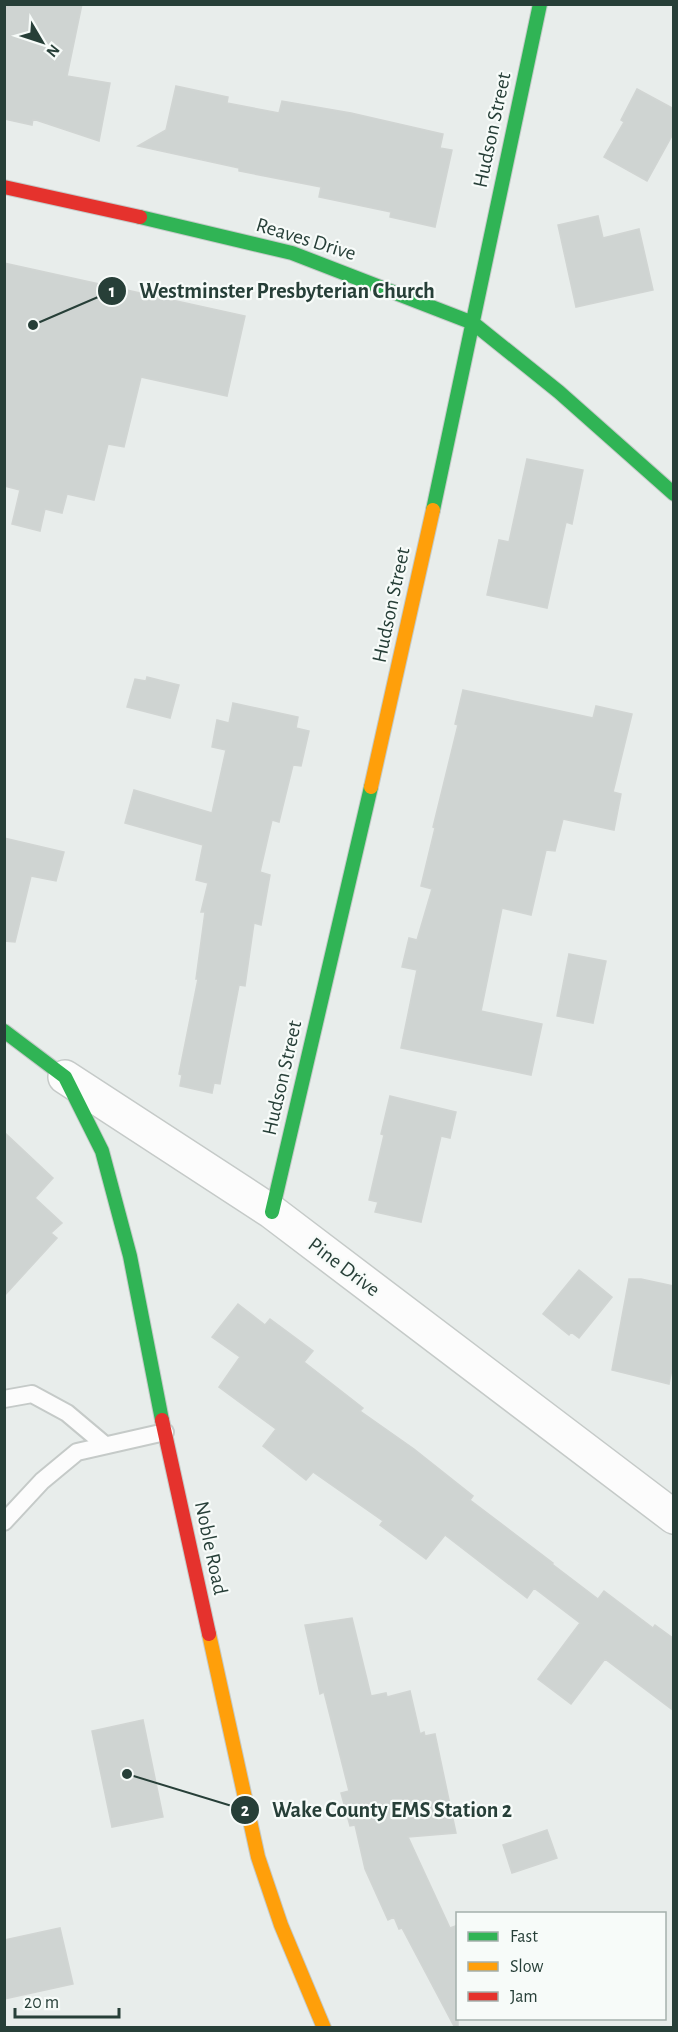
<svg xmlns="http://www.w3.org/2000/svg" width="678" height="2032" font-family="'Alegreya Sans',sans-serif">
	<rect width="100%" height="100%" fill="#e8edeb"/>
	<path fill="#cfd4d2" stroke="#d1d5d3" stroke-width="1.5" d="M4 4H82L67 76 110 83 99 141 33 119 32 125 4 119Z
		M176 86 228 97 227 103 279 113 282 101 351 113 443 134 440 148 452 150 435 227 390 217 391 212 319 197 321 187 239 171V168L138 146 166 130Z
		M637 89 674 109V132L647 181 604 157 624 122 621 120Z
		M598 216 603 238 639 229 653 290 576 307 558 225Z
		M4 263 245 316 227 396 141 377 124 447 108 444 94 500 67 494 62 513 45 509 40 531 12 524 20 490 4 486Z
		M527 459 583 470 572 524 566 522 547 608 487 595 499 540 509 542Z
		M147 677 179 685 170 718 127 707 135 679 146 681Z
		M463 690 593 718 596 706 632 714 613 792 621 794 614 830 563 819 555 851 546 850 531 915 502 908 481 1011 542 1024 531 1075 401 1048 417 970 402 967 409 938 417 940 432 889 421 886 435 828 433 827 458 725 455 724Z
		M233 703 298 717 296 728 309 731 301 766 293 765 279 822 272 820 260 872 270 875 261 925 254 923 245 986 239 985 220 1084 214 1083 212 1093 180 1086 182 1075 179 1074 198 979H196L205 912H201L208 883 196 880 203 845 125 823 134 790 212 813 226 750 212 747 217 720 229 723Z
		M4 838 64 852 56 881 31 876 15 942 4 941Z
		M569 954 606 961 593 1023 557 1016Z
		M390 1096 456 1112 450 1138 441 1136 421 1222 375 1212 378 1202 369 1200 384 1135 381 1134Z
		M4 1132 53 1178 35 1198 62 1223 51 1233 57 1238 4 1296Z
		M579 1270 612 1297 579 1338 571 1332 569 1335 543 1314Z
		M629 1279H641L674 1286V1359L669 1384 612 1370Z
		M238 1304 265 1325 270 1319 313 1351 304 1362 363 1408 360 1411 414 1449 473 1496 470 1500 553 1563 552 1564 598 1599 604 1591 653 1628 655 1625 674 1639V1711L605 1659 571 1704 538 1679 580 1623 534 1588 527 1598 445 1535 426 1559 380 1525 383 1521 313 1472 306 1480 263 1446 276 1429 219 1387 240 1357 212 1337Z
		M352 1618 371 1696 386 1693 387 1697 410 1691 420 1734 424 1732 425 1736 435 1734 456 1833 408 1837 450 1928 458 1925V2028H455L402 1928 399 1929 394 1917 388 1920 365 1869 355 1825 350 1826 341 1793 349 1791 324 1692 320 1694 305 1625Z
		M143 1720 163 1817 112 1827 92 1731Z
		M547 1830 557 1858 512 1873 503 1845Z
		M60 1928 73 1984 4 1999V1940Z"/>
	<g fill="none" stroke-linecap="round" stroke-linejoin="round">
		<defs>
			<path id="lane" d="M4 1399 32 1394 67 1413 105 1445
				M4 1522 42 1481 77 1452 165 1432"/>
			<path id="street" d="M65 1077 272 1212 674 1517"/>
			<path id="fast" d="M140 217 292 253 473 323 559 392 674 494
				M433 510 540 4
				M4 1031 65 1077 102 1151 130 1256 162 1420
				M272 1212 371 787"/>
			<path id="slow" d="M371 787 433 510
				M209 1634 258 1857 281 1925 324 2028"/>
			<path id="jam" d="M4 187 140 217
				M162 1420 209 1634"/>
		</defs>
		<use href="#lane" stroke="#c5cac8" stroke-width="20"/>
		<use href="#street" stroke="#c5cac8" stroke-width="36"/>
		<use href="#fast" stroke="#c4cac8" stroke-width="16"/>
		<use href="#slow" stroke="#c4cac8" stroke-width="16"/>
		<use href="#jam" stroke="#c4cac8" stroke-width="16"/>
		<use href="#lane" stroke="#fcfcfc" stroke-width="16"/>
		<use href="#street" stroke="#fcfcfc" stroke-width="33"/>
		<use href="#fast" stroke="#30b455" stroke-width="14"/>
		<use href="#slow" stroke="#ff9f0a" stroke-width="14"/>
		<use href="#jam" stroke="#e5322d" stroke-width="14"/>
	</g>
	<g text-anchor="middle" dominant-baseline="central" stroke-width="4.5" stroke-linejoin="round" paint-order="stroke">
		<g font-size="21" fill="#273f38" stroke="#f7fbf9">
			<text transform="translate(492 130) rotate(-78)">Hudson Street</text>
			<text transform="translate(306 239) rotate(17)">Reaves Drive</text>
			<text transform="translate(391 605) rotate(-78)">Hudson Street</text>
			<text transform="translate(282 1078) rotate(-77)">Hudson Street</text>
			<text transform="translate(344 1267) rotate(37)">Pine Drive</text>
			<text transform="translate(211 1548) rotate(78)">Noble Road</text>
		</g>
	</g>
	<path fill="none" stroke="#273f38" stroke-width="2" d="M33 325L112 291M127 1774L245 1810"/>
	<g fill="#273f38" stroke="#f7fbf9" stroke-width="2">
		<circle cx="33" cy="325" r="6"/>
		<circle cx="127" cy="1774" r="6"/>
		<circle cx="112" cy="291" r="15"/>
		<circle cx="245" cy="1810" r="15"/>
	</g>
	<g font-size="18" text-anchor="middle" font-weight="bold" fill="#fff">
		<text x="112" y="297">1</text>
		<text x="245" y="1816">2</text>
	</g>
	<g font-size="22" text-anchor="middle" font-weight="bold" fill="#273f38" stroke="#f7fbf9" stroke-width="4.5" stroke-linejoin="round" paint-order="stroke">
		<text x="287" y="298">Westminster Presbyterian Church</text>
		<text x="392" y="1817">Wake County EMS Station 2</text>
	</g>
	<rect width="678" height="2032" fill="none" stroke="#273f38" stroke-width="12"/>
	<rect x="456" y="1912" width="210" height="108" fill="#f7fbf9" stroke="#a4b0ac" stroke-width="1.5"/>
	<rect x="468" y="1932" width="30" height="9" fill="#30b455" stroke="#a4b0ac" stroke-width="1.5"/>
	<text x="510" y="1942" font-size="18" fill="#273f38">Fast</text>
	<rect x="468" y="1962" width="30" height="9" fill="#ff9f0a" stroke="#a4b0ac" stroke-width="1.5"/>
	<text x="510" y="1972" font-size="18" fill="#273f38">Slow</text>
	<rect x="468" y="1992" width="30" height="9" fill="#e5322d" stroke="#a4b0ac" stroke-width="1.5"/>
	<text x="510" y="2002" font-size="18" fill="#273f38">Jam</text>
	<g transform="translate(42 42) rotate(129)" stroke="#f7fbf9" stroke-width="4.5" paint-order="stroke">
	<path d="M0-4.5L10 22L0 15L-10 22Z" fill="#273f38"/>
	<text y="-9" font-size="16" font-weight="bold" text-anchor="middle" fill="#273f38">N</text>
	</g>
	<path d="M15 2008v9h104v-9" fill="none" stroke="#273f38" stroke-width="3"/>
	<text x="24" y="2008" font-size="18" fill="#273f38" stroke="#f7fbf9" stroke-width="4.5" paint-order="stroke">20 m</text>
</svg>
